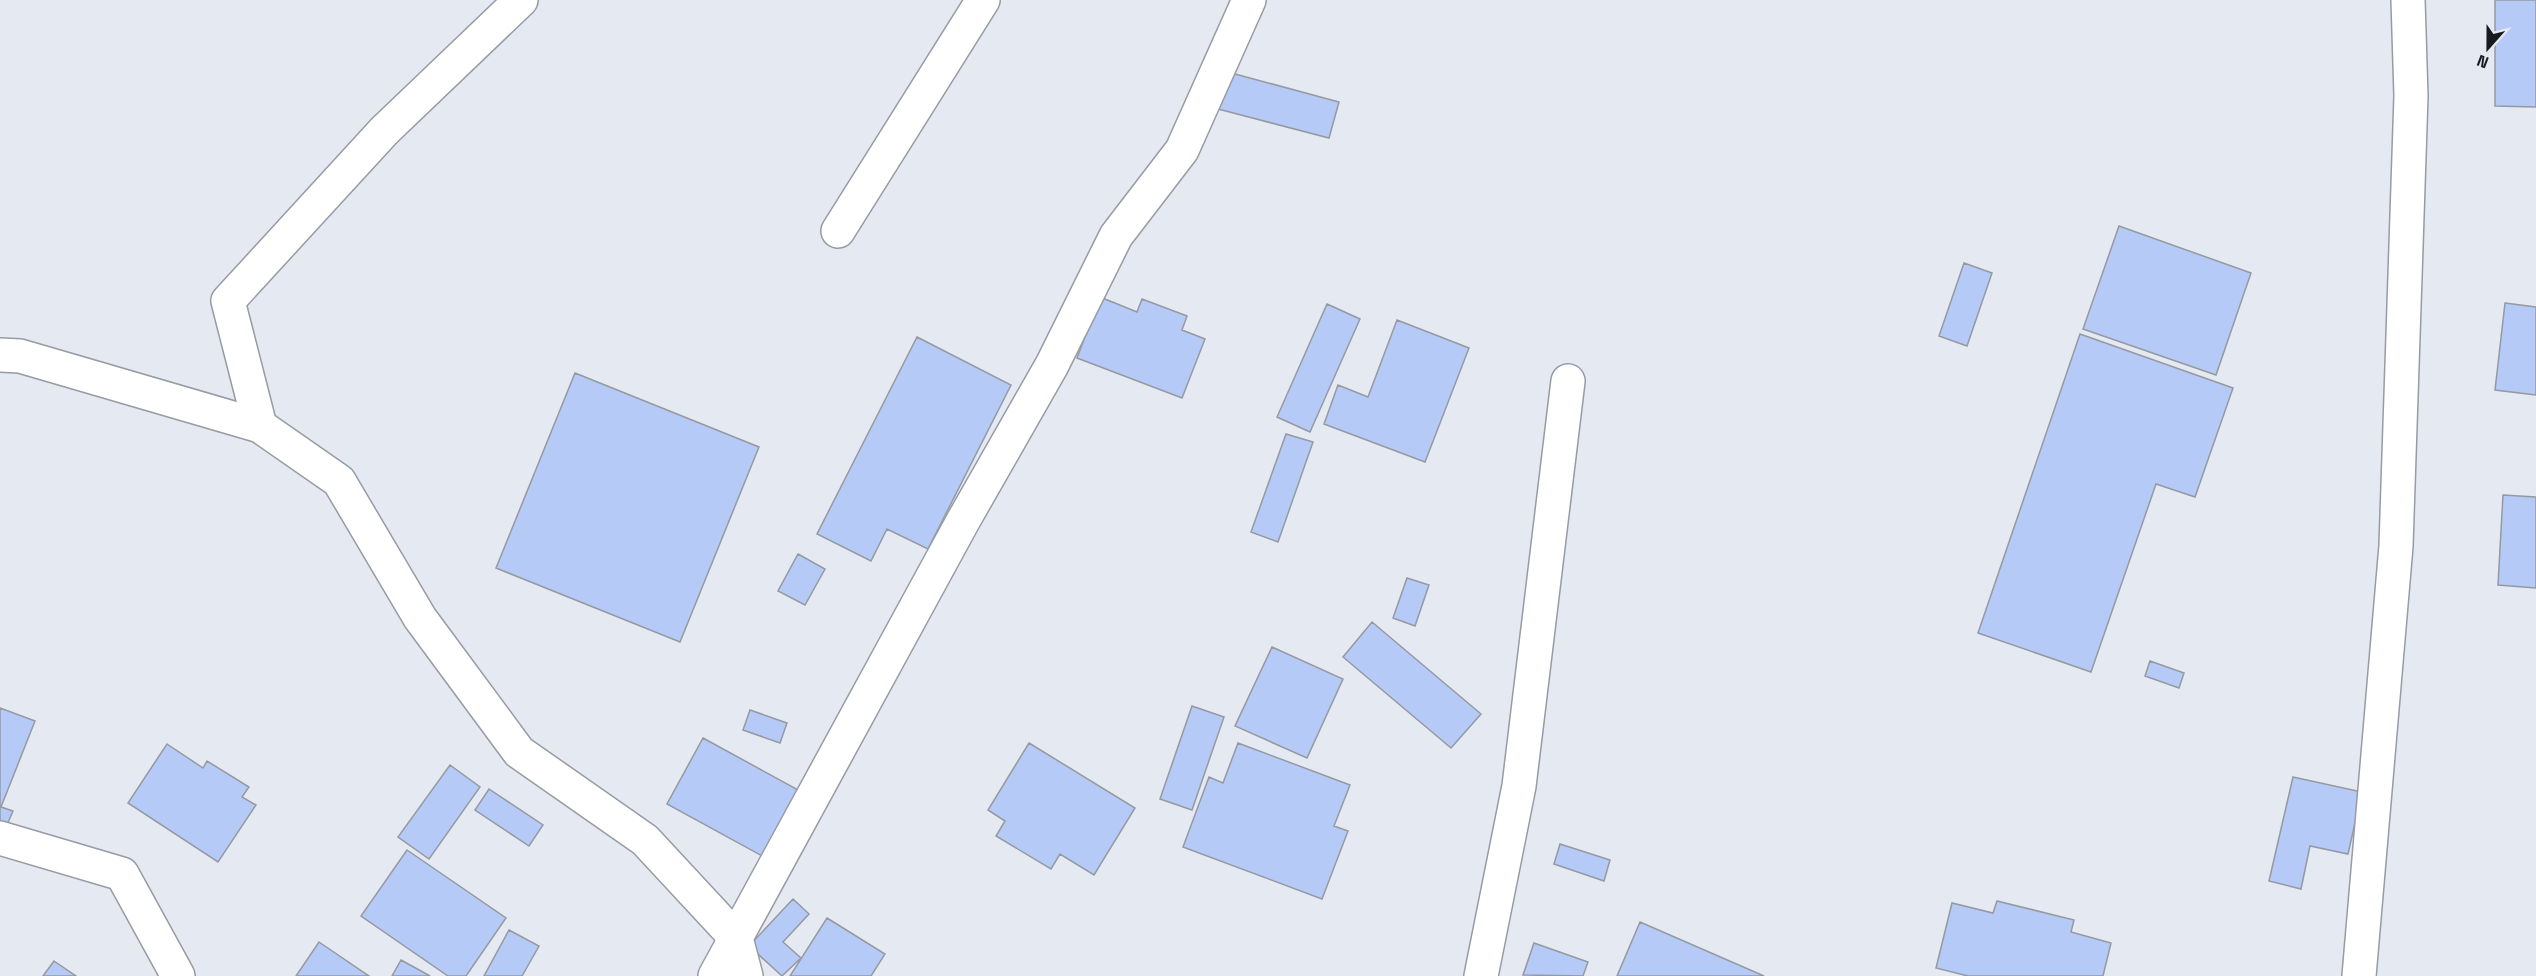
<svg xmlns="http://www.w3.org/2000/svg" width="2536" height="976" font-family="'Space Grotesk',sans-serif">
	<rect width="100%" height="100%" fill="#e5e9f1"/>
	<path fill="#b5caf6" stroke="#9599a1" stroke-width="1.5" d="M2495 0H2536V107L2495 106Z
		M1224 71 1339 102 1329 138 1214 108Z
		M2119 226 2251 273 2216 375 2083 329Z
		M1964 263 1992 273 1967 346 1939 336Z
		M1100 297 1137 312 1142 299 1187 316 1182 330 1205 339 1182 398 1077 358Z
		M2505 303 2536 307V395L2495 390Z
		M1327 304 1360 319 1310 432 1277 417Z
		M1397 320 1469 348 1425 462 1324 424 1338 385 1368 397Z
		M2080 334 2233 388 2195 497 2156 484 2091 672 1978 633Z
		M917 337 1011 385 928 549 887 529 871 561 817 534Z
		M575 373 759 447 680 642 496 568Z
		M1286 434 1313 442 1278 542 1251 532Z
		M2503 495 2536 497V588L2498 585Z
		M798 554 825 569 805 605 778 591Z
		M1407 578 1429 585 1415 626 1393 618Z
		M1372 622 1481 714 1451 748 1343 657Z
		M1272 647 1343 679 1307 758 1235 726Z
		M2150 661 2184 673 2179 688 2145 676Z
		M1192 706 1224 717 1192 810 1160 799Z
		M0 708 35 721 1 807 13 811 7 825 0 822Z
		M750 710 787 723 780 743 743 730Z
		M703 738 800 791 764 857 667 804Z
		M1029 743 1135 808 1094 875 1060 854 1051 869 996 836 1005 821 988 810Z
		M1238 743 1350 785 1334 826 1348 831 1322 899 1183 847 1209 777 1223 783Z
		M167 744 203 768 207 761 249 787 242 797 256 805 218 862 128 803Z
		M450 765 480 787 429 859 398 837Z
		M2293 777 2362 792 2348 854 2310 846 2301 889 2269 881Z
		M489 789 543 825 529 846 475 810Z
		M1560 844 1610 860 1604 881 1554 864Z
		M407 850 506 918 466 976H448L361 916Z
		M793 899 809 914 783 942 801 958 782 976 749 946Z
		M1997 901 2074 920 2071 932 2111 943 2103 976H1968L1936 968 1952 903 1993 913Z
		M827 918 885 954 871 976H790Z
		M1640 922 1764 976H1617Z
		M509 930 539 946 522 976H484Z
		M319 942 369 976H296Z
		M1534 943 1588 962 1583 976 1523 975Z
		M401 960 430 976H392Z
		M54 961 76 976H43Z"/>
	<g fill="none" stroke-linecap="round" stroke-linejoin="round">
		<defs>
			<path id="minor" d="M838 231 983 0
				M0 355 20 356 260 426 339 481 420 618 519 752 645 840 736 938 746 976
				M260 426 228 301 384 131 521 0
				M0 838 122 874 178 976
				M715 976 963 521 1052 365 1116 236 1182 150 1249 0
				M1481 976 1519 786 1568 381
				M2359 976 2396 546 2411 96 2408 0"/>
		</defs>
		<use href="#minor" stroke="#979ba3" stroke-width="36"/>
		<use href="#minor" stroke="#fff" stroke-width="33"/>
	</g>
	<g transform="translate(2488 48) rotate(201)" stroke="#e5e9f1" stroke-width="4.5" paint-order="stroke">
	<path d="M0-4.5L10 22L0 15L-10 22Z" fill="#181a1d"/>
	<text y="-9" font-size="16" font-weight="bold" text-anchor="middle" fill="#181a1d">N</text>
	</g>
</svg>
